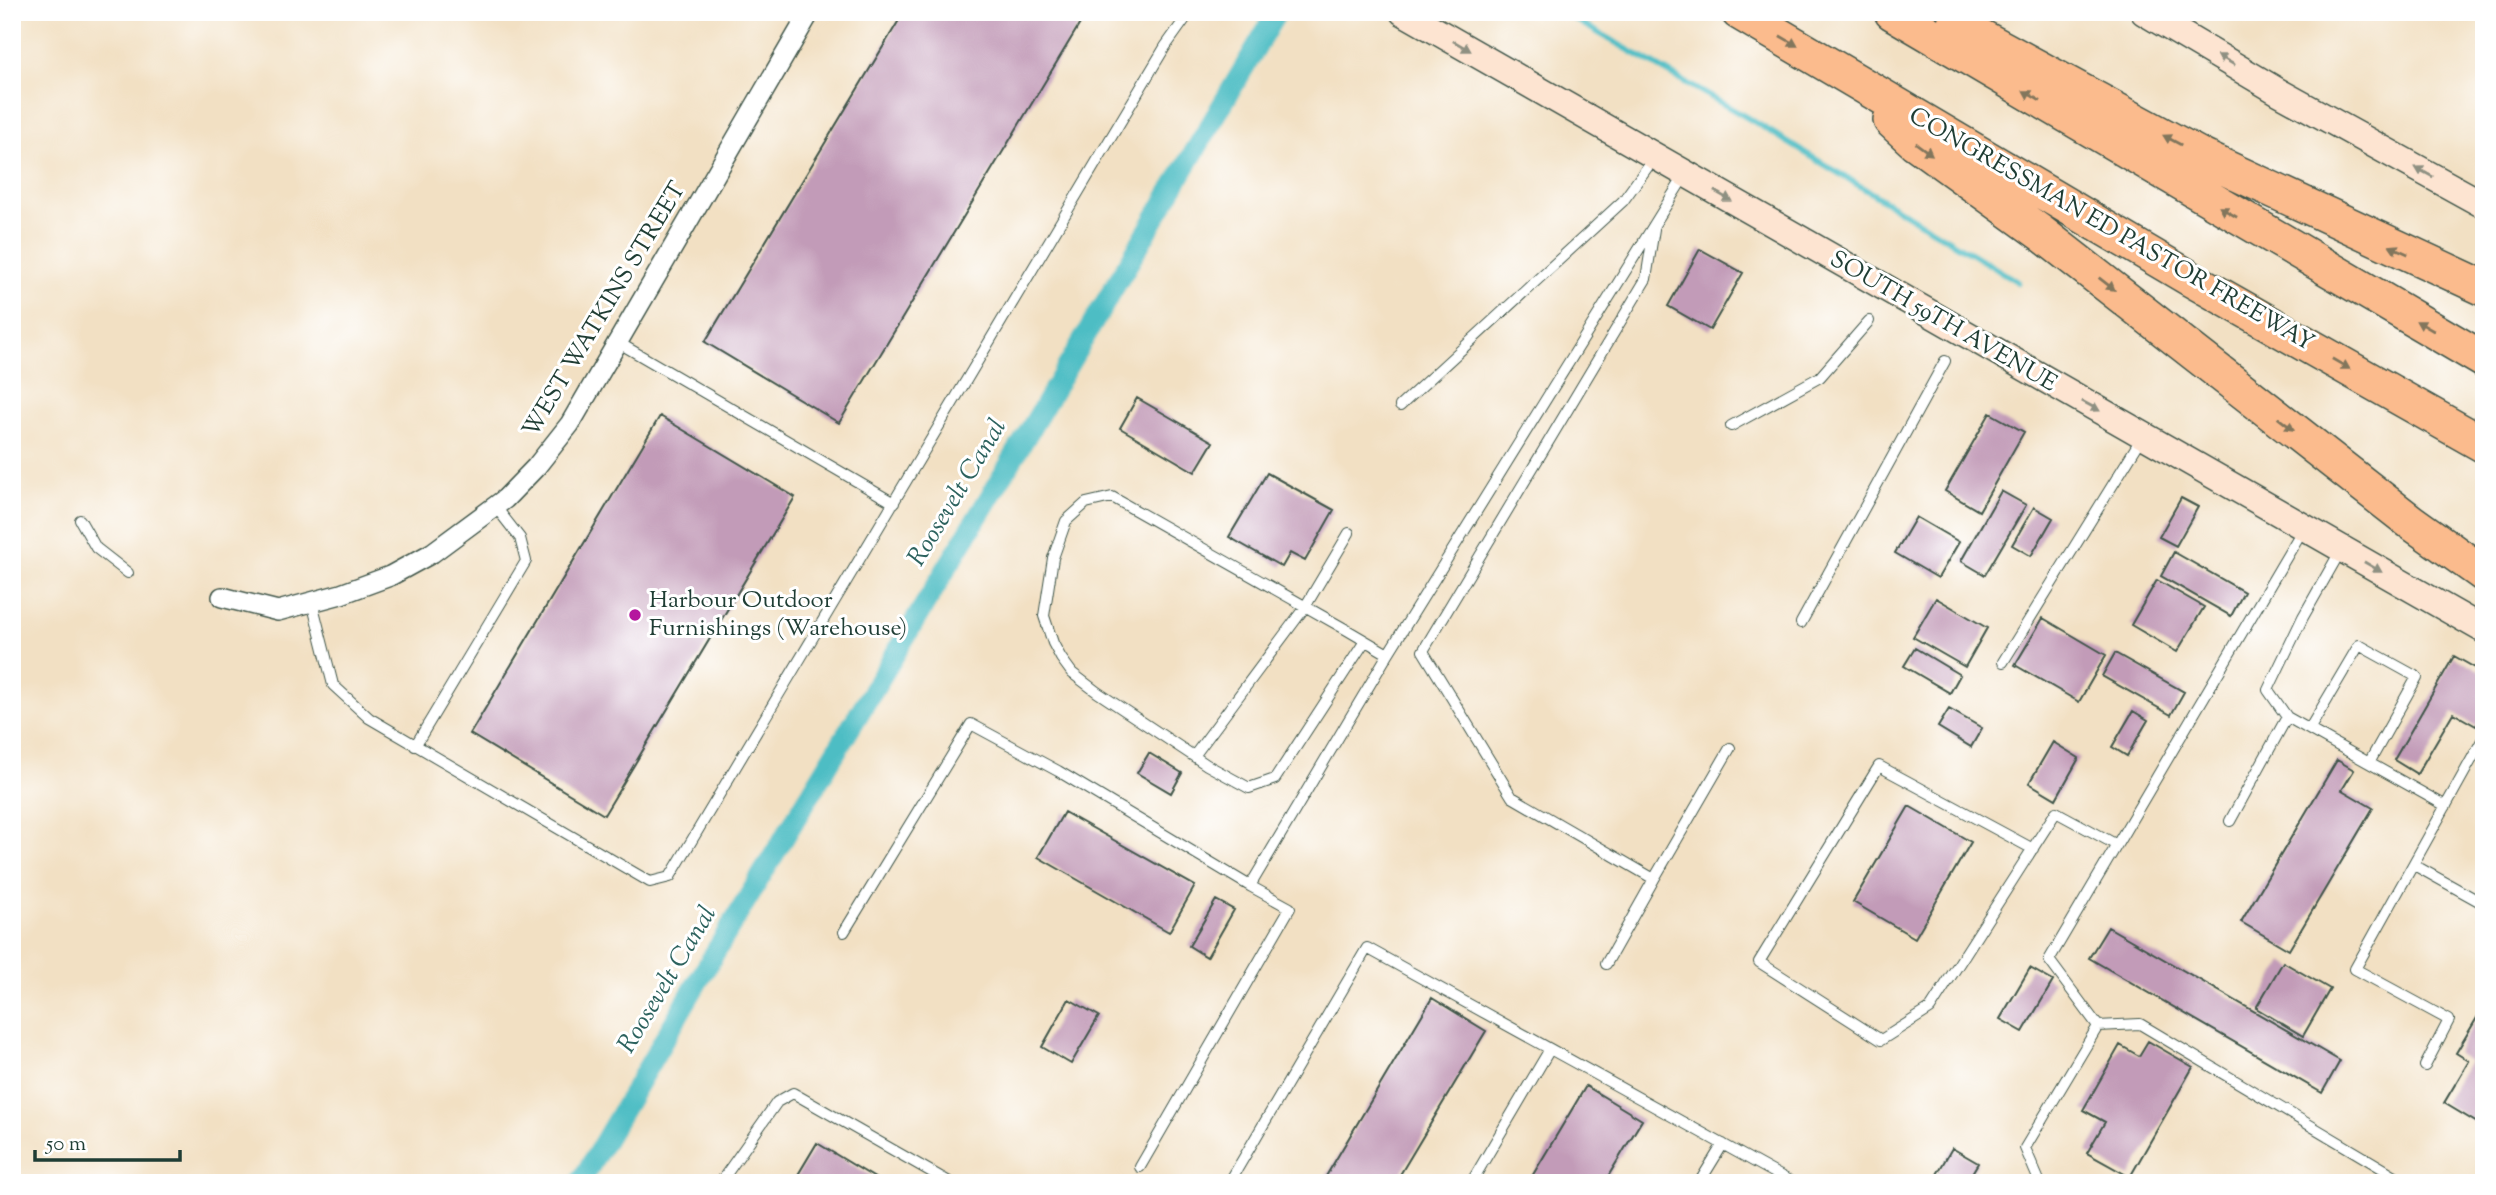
<svg xmlns="http://www.w3.org/2000/svg" width="2496" height="1195" font-family="'Sorts Mill Goudy',serif">
	<rect width="100%" height="100%" fill="#fff"/>
	<filter id="ink" filterUnits="userSpaceOnUse"><feTurbulence type="fractalNoise" baseFrequency=".0143" numOctaves="2"/><feDisplacementMap in="SourceGraphic" scale="14" xChannelSelector="R" yChannelSelector="G"/><feConvolveMatrix kernelMatrix="1 2 1 2 8 2 1 2 1" color-interpolation-filters="sRGB"/></filter>
	<filter id="wash" filterUnits="userSpaceOnUse"><feTurbulence type="fractalNoise" baseFrequency=".00686" numOctaves="4" result="noise"/><feDisplacementMap in="SourceGraphic" scale="28" xChannelSelector="R" yChannelSelector="G"/><feGaussianBlur stdDeviation="1.57" result="paint"/><feColorMatrix in="noise" values="0 0 0 0 0 0 0 0 0 0 0 0 0 0 0 0 0 1.4 0 .05"/><feComposite in="paint" operator="in"/></filter>
	<g filter="url(#wash)">
		<rect width="100%" height="100%" fill="#f2e0c3"/>
		<g fill="none" stroke-linecap="round" stroke-linejoin="round">
			<path stroke="#4ebdc4" stroke-width="6" d="M1562 12 1753 121 2018 282"/>
			<path stroke="#4ebdc4" stroke-width="21" d="M580 1183 714 954 1018 450 1277 12"/>
		</g>
		<g id="blocks">
			<path fill="#c29bb8" d="M904 12H1087L839 423 705 342Z
				M1700 249 1743 273 1710 330 1668 306Z
				M1137 398 1213 442 1195 472 1120 428Z
				M1990 413 2024 432 1979 511 1945 491Z
				M660 416 795 497 604 815 470 734Z
				M1267 473 1334 510 1305 561 1290 553 1282 567 1229 537Z
				M2001 491 2026 505 1985 575 1961 561Z
				M2181 498 2198 507 2176 546 2159 537Z
				M2034 507 2053 518 2031 556 2012 545Z
				M1916 517 1959 542 1938 578 1895 553Z
				M2174 552 2244 592 2231 616 2161 576Z
				M2157 580 2204 607 2177 652 2131 625Z
				M1936 598 1987 628 1965 667 1913 637Z
				M2043 618 2106 655 2079 702 2015 665Z
				M1915 648 1960 675 1950 693 1904 666Z
				M2115 653 2184 692 2171 715 2102 676Z
				M2454 656 2484 673V713L2476 726 2453 713 2417 774 2394 760Z
				M1949 709 1982 728 1971 747 1938 727Z
				M2133 711 2148 720 2127 756 2112 747Z
				M2053 742 2079 758 2056 799 2029 783Z
				M1149 753 1182 773 1171 793 1137 773Z
				M2337 760 2354 770 2342 790 2373 808 2289 950 2241 922Z
				M1909 806 1971 842 1915 938 1853 902Z
				M1064 812 1195 886 1169 932 1038 857Z
				M1216 900 1234 910 1207 957 1189 946Z
				M2108 927 2340 1061 2322 1093 2089 958Z
				M2283 962 2330 989 2303 1036 2256 1008Z
				M2030 968 2053 981 2023 1032 2000 1019Z
				M1432 998 1486 1031 1395 1183H1322Z
				M1069 999 1099 1016 1071 1064 1042 1047Z
				M2484 1006V1127L2444 1103 2469 1061 2456 1053Z
				M2148 1041 2193 1067 2130 1177 2087 1153 2105 1122 2083 1110 2120 1045 2139 1056Z
				M1586 1086 1642 1120 1604 1183H1528Z
				M817 1143 883 1183H793Z
				M1952 1148 1978 1163 1966 1183H1932Z"/>
		</g>
	</g>
	<g filter="url(#ink)">
		<use href="#blocks" fill-opacity="0" stroke="#3f5549" stroke-width="2"/>
		<g fill="none" stroke-linecap="round" stroke-linejoin="round">
			<defs>
				<path id="service" d="M1654 229 1646 279 1423 651 1512 797 1654 879 1730 748
					M619 343 894 503
					M1400 406 1623 201 1654 158
					M1731 426 1820 377 1869 321
					M80 520 96 548 128 573
					M2341 550 2303 617 2268 690 2287 717 2446 806
					M312 602 333 685 369 718 650 882 670 877 1165 47 1190 12
					M1801 623 1945 361
					M1365 641 1275 779 1249 788 1207 765 1097 692 1072 673 1061 658 1053 643 1044 616 1053 558 1066 521 1086 503 1112 497 1347 630 1388 654
					M2003 662 2143 436
					M2310 728 2359 645 2417 677 2369 763
					M415 746 526 561 520 538 495 506
					M1194 756 1305 607 1349 533
					M2230 821 2287 717
					M2033 849 1879 766 1759 962 1881 1040 1930 1009 2056 812 2115 844
					M2414 865 2484 904
					M844 932 971 724 1058 771 1250 886 1388 654 1685 175
					M1606 964 1654 879
					M2098 1026 2140 1024 2407 1183
					M2425 1066 2449 1020 2355 969 2484 737
					M1140 1167 1290 908 1250 886
					M720 1183 777 1102 793 1093 951 1183
					M1229 1183 1367 948 1793 1183
					M1471 1183 1550 1049
					M1699 1183 1723 1144
					M2040 1183 2025 1148 2098 1026 2049 960 2303 529"/>
				<path id="minor" d="M222 597 278 611 341 594 390 576 432 553 505 499 536 467 570 424 810 12"/>
				<path id="secondary" d="M1403 12 2484 630
					M2144 12 2279 92 2484 205"/>
				<path id="motorway" d="M1739 12 2191 279 2484 445
					M1892 12 2484 360
					M1955 23 2202 157 2484 288
					M1891 120 1915 142 2041 233 2411 522 2484 574"/>
			</defs>
			<use href="#service" stroke="#3f5549" stroke-width="12"/>
			<use href="#minor" stroke="#3f5549" stroke-width="22"/>
			<use href="#secondary" stroke="#3f5549" stroke-width="29"/>
			<use href="#motorway" stroke="#3f5549" stroke-width="38"/>
			<use href="#service" stroke="#fff" stroke-width="10"/>
			<use href="#minor" stroke="#fff" stroke-width="19"/>
			<use href="#secondary" stroke="#fde4d1" stroke-width="26"/>
			<use href="#motorway" stroke="#fbbb8d" stroke-width="35"/>
		</g>
		<defs><path id="oneway-solid" d="M-6-.8H1V-3.2L6.5 0L1 3.2V.8H-6Z" transform="scale(1.75)"/></defs>
		<g fill="#82765c">
			<use href="#oneway-solid" transform="translate(1789 41) rotate(30)"/>
			<use href="#oneway-solid" transform="translate(2032 96) rotate(-149)"/>
			<use href="#oneway-solid" transform="translate(2172 140) rotate(-152)"/>
			<use href="#oneway-solid" transform="translate(1924 149) rotate(36)"/>
			<use href="#oneway-solid" transform="translate(2228 212) rotate(-150)"/>
			<use href="#oneway-solid" transform="translate(2399 250) rotate(-156)"/>
			<use href="#oneway-solid" transform="translate(2107 284) rotate(38)"/>
			<use href="#oneway-solid" transform="translate(2425 326) rotate(-150)"/>
			<use href="#oneway-solid" transform="translate(2341 364) rotate(30)"/>
			<use href="#oneway-solid" transform="translate(2286 424) rotate(38)"/>
		</g>
		<g fill="#8e9082">
			<use href="#oneway-solid" transform="translate(1462 46) rotate(30)"/>
			<use href="#oneway-solid" transform="translate(2226 60) rotate(-150)"/>
			<use href="#oneway-solid" transform="translate(2424 172) rotate(-151)"/>
			<use href="#oneway-solid" transform="translate(1723 196) rotate(30)"/>
			<use href="#oneway-solid" transform="translate(2091 406) rotate(29)"/>
			<use href="#oneway-solid" transform="translate(2373 567) rotate(30)"/>
		</g>
	</g>
	<circle fill="#b5179e" stroke="#fff" stroke-width="2.5" cx="635" cy="615" r="7"/>
	<g text-anchor="middle" dominant-baseline="central" stroke-width="6" stroke-linejoin="round" paint-order="stroke">
		<g font-size="24" fill="#1f3d34" stroke="#fff">
			<text transform="translate(2111 230) rotate(30)">CONGRESSMAN ED PASTOR FREEWAY</text>
			<text transform="translate(605 310) rotate(-59)">WEST WATKINS STREET</text>
			<text transform="translate(1943 322) rotate(30)">SOUTH 59TH AVENUE</text>
		</g>
		<g font-size="24" fill="#1f3d34" stroke="#fff" text-anchor="start">
			<text x="649" y="601">Harbour Outdoor<tspan x="649" dy="28">Furnishings (Warehouse)</tspan></text>
		</g>
		<g font-size="26" font-style="italic" fill="#2d635f" stroke="#fff">
			<text transform="translate(958 493) rotate(-59)">Roosevelt Canal</text>
			<text transform="translate(668 980) rotate(-59)">Roosevelt Canal</text>
		</g>
	</g>
	<rect width="2496" height="1195" fill="none" stroke="#fff" stroke-width="42"/>
	<path d="M35 1150v10h145v-10" fill="none" stroke="#1f3d34" stroke-width="3.5"/>
	<text x="46" y="1150" font-size="21" fill="#1f3d34" stroke="#ffffff" stroke-width="5" paint-order="stroke">50 m</text>
</svg>
